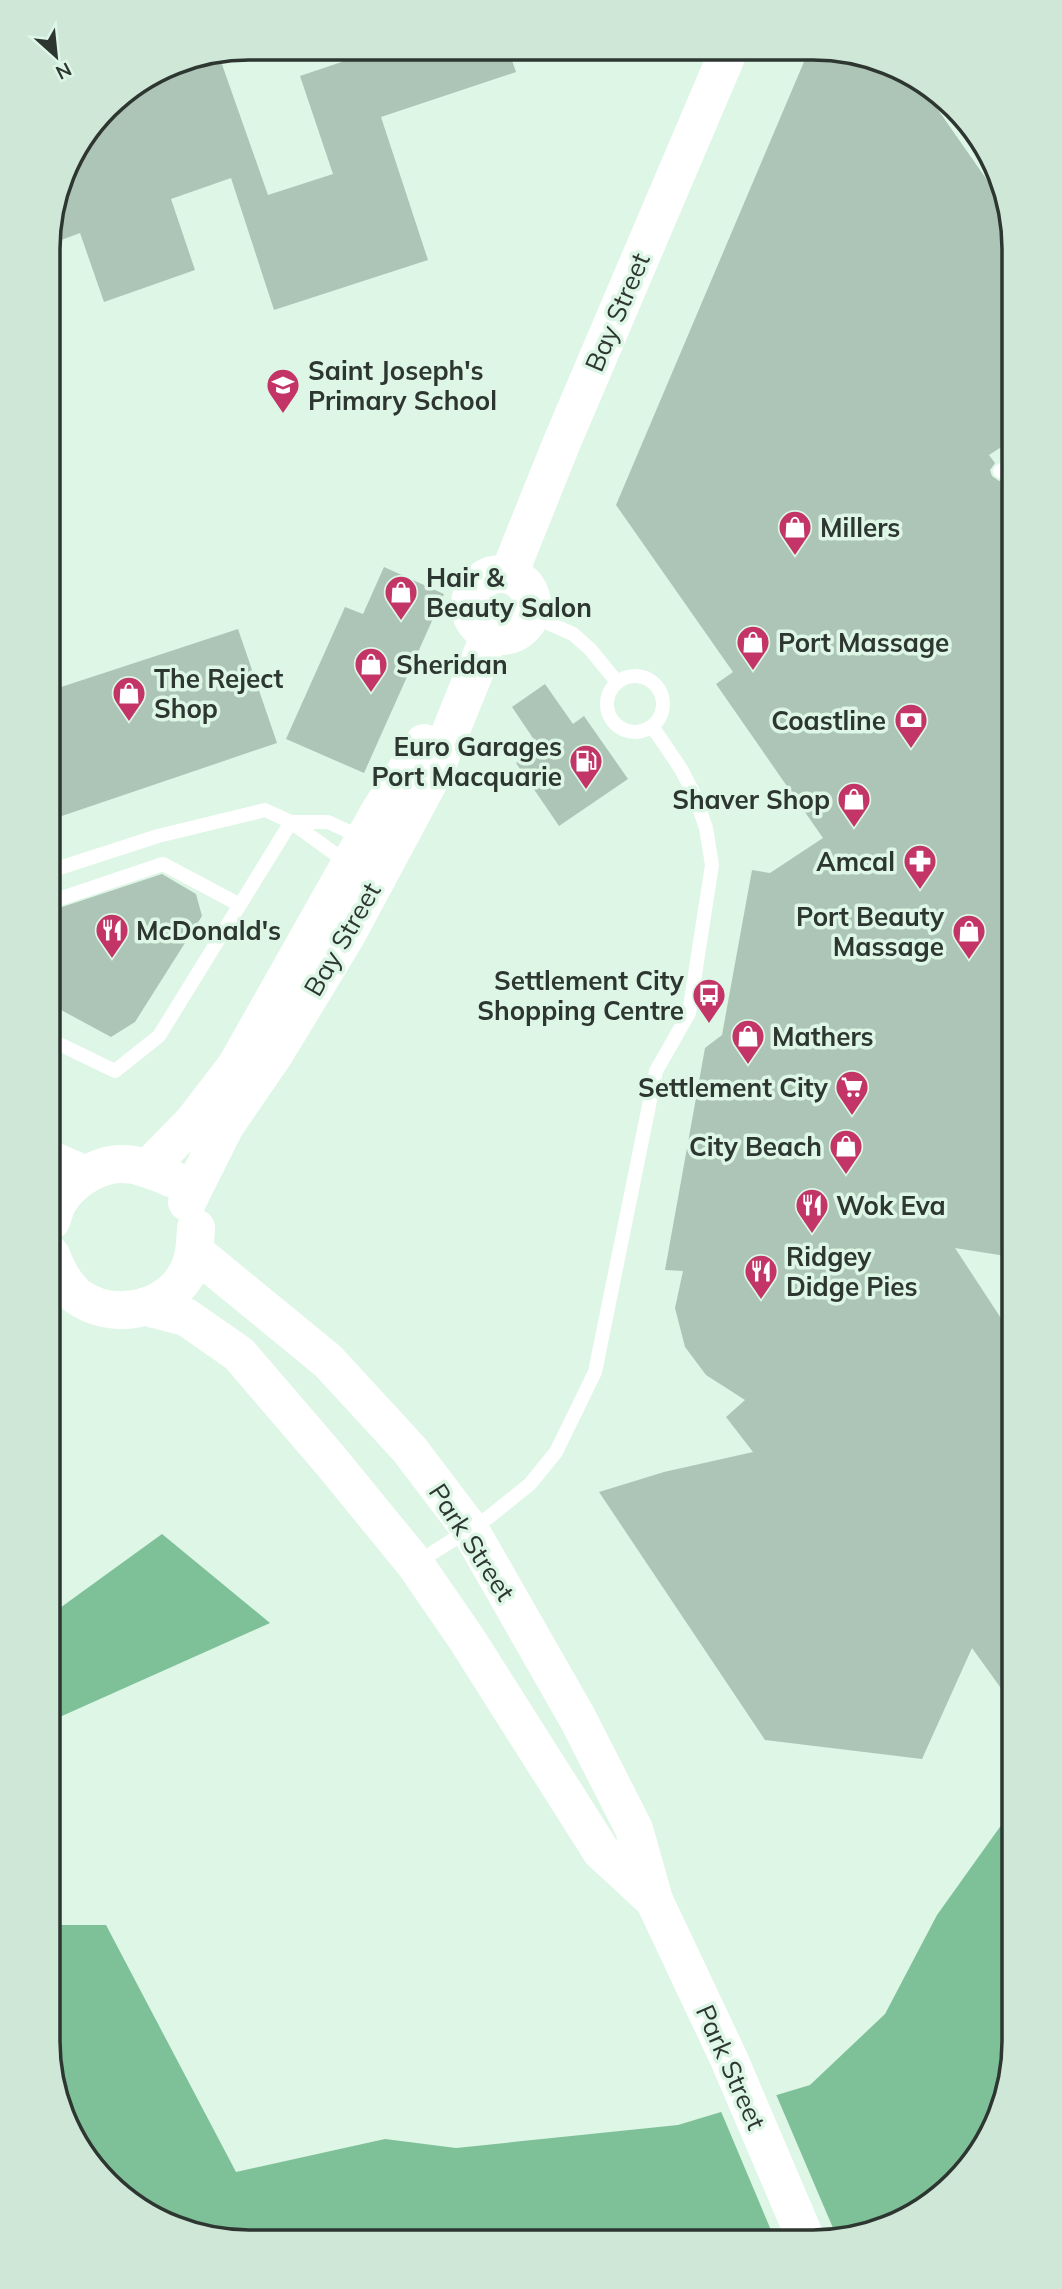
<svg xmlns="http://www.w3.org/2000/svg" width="1062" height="2289" font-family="Mulish,sans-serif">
	<rect width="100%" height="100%" fill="#ddf6e6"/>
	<path fill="#7ec199" d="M162 1534 270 1623 53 1720V1613Z
		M1013 1814 1014 2054 973 2163 926 2208 866 2235 209 2238 115 2192 54 2093V1925H106L236 2172 385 2139 456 2148 678 2125 810 2085 885 2014 937 1915 1002 1824Z"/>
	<path fill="#ddf6e6" d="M775 2092 836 2235H773L720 2109Z"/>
	<path fill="#adc5b6" d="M383 48 508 49 516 72 381 117 428 260 274 310 231 178 171 199 195 270 104 302 80 233 48 245V235L68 160 115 97 172 62 218 53 268 195 333 174 300 76Z
		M815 51H853L920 84 1008 210 1009 442 989 455 995 463 990 470 992 476 999 481 1006 479 1009 483 1012 1257 955 1248 1012 1335 1013 1705 972 1648 922 1759 765 1740 599 1492 664 1472 753 1452 726 1417 745 1400 706 1375 685 1347 675 1308 683 1271 665 1270 705 1048 722 1035 752 870 770 873 823 838 716 684 733 672 616 505 806 57Z
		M384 567 444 594 364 773 286 739 345 607 363 614Z
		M238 629 277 743 50 820 49 691Z
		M545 684 573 724 584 716 628 779 559 826 516 763 539 747 512 707Z
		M162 874 196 894 202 916 135 1022 111 1037 50 1004V911Z"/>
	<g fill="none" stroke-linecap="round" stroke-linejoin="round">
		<path stroke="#fff" stroke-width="14" d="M1000 471 1009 466
			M530 615 573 634 590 649 617 682
			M607 704a28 28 0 1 1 56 0a28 28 0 1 1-56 0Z
			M50 871 158 836 265 810 291 822H328L363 838
			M50 902 163 864 240 905
			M51 1040 115 1071 159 1036 291 822 349 864
			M415 1564 489 1517 530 1484 556 1452 595 1372 656 1071 689 1013 712 865 706 828 695 796 681 769 652 726"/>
		<path stroke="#fff" stroke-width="38" d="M509 574 562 442 729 50
			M470 605a31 31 0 1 1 62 0a31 31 0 1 1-62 0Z
			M51 1160 86 1175
			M148 1168 193 1122 236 1066 381 809 424 743
			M187 1202 225 1126 275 1053 346 936 405 826 435 770 490 634
			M51 1221C54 1215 55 1206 59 1201 72 1180 99 1163 123 1164 140 1164 156 1172 171 1178
			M195 1252 328 1361 409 1449 469 1528 578 1719 634 1829 654 1900 729 2059 804 2235
			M51 1255C57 1271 64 1285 77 1296 111 1321 164 1312 186 1275 195 1260 195 1244 196 1228
			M147 1307 186 1317 239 1354 330 1460 415 1564 466 1638 601 1851 654 1900"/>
	</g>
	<defs>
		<symbol id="school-pin" viewBox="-11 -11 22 30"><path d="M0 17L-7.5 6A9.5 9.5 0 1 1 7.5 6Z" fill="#c23566" stroke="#ddf6e6"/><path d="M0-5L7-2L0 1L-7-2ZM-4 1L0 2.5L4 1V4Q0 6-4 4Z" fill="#fff"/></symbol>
		<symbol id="shop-pin" viewBox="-11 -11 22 30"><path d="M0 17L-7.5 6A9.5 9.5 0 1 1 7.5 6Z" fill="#c23566" stroke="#ddf6e6"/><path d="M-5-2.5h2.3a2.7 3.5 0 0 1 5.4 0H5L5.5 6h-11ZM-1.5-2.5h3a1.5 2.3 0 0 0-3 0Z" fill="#fff"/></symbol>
		<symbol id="bank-pin" viewBox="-11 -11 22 30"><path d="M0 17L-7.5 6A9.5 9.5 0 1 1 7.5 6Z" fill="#c23566" stroke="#ddf6e6"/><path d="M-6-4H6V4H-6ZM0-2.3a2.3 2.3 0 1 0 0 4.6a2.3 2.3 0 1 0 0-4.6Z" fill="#fff"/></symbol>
		<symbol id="fuel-pin" viewBox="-11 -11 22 30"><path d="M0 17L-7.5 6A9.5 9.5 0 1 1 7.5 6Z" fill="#c23566" stroke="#ddf6e6"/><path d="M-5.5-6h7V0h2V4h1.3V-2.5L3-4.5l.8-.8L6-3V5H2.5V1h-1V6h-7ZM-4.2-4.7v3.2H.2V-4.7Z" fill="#fff"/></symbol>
		<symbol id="pharmacy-pin" viewBox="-11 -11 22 30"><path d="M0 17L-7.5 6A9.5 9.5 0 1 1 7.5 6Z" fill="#c23566" stroke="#ddf6e6"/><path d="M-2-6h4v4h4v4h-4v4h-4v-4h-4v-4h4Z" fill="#fff"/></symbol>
		<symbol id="restaurant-pin" viewBox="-11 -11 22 30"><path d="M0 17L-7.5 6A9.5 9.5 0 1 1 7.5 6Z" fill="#c23566" stroke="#ddf6e6"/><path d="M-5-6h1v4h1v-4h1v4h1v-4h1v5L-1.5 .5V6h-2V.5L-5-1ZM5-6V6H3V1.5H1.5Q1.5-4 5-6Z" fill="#fff"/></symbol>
		<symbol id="bus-pin" viewBox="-11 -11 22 30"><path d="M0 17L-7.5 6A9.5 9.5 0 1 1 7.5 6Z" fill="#c23566" stroke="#ddf6e6"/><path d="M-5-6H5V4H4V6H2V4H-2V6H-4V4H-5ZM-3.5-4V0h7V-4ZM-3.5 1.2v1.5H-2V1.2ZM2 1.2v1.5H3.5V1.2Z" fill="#fff"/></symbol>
		<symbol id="supermarket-pin" viewBox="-11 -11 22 30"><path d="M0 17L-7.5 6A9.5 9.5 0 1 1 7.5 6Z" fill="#c23566" stroke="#ddf6e6"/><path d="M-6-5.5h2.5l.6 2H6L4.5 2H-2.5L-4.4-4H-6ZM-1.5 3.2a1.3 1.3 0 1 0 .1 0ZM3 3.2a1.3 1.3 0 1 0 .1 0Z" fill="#fff"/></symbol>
	</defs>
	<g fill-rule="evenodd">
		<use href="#school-pin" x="264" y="366" width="38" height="52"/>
		<use href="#shop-pin" x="776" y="508" width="38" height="52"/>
		<use href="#shop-pin" x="382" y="573" width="38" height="52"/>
		<use href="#shop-pin" x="734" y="623" width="38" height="52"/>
		<use href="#shop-pin" x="352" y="645" width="38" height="52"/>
		<use href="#shop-pin" x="110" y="674" width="38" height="52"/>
		<use href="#bank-pin" x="892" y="701" width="38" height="52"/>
		<use href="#fuel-pin" x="567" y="742" width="38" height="52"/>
		<use href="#shop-pin" x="835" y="780" width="38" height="52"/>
		<use href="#pharmacy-pin" x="901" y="842" width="38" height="52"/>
		<use href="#restaurant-pin" x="93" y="911" width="38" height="52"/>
		<use href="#shop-pin" x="950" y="912" width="38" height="52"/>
		<use href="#bus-pin" x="690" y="976" width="38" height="52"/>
		<use href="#shop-pin" x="729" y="1017" width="38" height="52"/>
		<use href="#supermarket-pin" x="833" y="1068" width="38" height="52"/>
		<use href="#shop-pin" x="827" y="1127" width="38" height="52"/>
		<use href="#restaurant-pin" x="793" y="1186" width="38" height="52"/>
		<use href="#restaurant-pin" x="742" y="1252" width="38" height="52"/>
	</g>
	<g text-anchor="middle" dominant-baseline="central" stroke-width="7" stroke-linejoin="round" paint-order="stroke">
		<g font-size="26" fill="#2d3630" stroke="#ddf6e6">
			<text transform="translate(617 312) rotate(-67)">Bay Street</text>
			<text transform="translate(342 939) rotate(-60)">Bay Street</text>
			<text transform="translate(472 1542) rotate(57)">Park Street</text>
			<text transform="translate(731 2067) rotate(66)">Park Street</text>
		</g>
		<g font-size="26" font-weight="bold" fill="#2d3630" stroke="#ddf6e6" text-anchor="start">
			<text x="308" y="370">Saint Joseph's<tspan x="308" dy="30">Primary School</tspan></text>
			<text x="820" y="527">Millers</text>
			<text x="426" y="577">Hair &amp;<tspan x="426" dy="30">Beauty Salon</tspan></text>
			<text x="778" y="642">Port Massage</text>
			<text x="396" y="664">Sheridan</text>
			<text x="154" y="678">The Reject<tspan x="154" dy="30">Shop</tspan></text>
			<text x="886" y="720" text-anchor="end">Coastline</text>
			<text x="562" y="746" text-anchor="end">Euro Garages<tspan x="562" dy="30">Port Macquarie</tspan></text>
			<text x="830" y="799" text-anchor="end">Shaver Shop</text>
			<text x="895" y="861" text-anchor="end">Amcal</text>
			<text x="944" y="916" text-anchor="end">Port Beauty<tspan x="944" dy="30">Massage</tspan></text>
			<text x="136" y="930">McDonald's</text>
			<text x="684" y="980" text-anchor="end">Settlement City<tspan x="684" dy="30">Shopping Centre</tspan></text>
			<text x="772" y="1036">Mathers</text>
			<text x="828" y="1087" text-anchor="end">Settlement City</text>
			<text x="822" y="1146" text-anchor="end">City Beach</text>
			<text x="836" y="1205">Wok Eva</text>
			<text x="786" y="1256">Ridgey<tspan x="786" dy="30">Didge Pies</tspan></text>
		</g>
	</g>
	<path d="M0 0H1062V2289H0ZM249 60H813A189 189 0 0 1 1002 249V2041A189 189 0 0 1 813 2230H249A189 189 0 0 1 60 2041V249A189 189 0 0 1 249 60Z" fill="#cfe7d7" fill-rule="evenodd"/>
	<path fill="none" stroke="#2d3630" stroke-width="3.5" d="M249 60H813A189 189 0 0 1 1002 249V2041A189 189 0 0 1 813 2230H249A189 189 0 0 1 60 2041V249A189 189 0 0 1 249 60Z"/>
	<g transform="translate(56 56) rotate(153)" stroke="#ddf6e6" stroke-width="5" paint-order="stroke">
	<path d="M0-5L12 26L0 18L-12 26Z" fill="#2d3630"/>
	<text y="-10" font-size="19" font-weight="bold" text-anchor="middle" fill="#2d3630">N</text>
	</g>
</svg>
